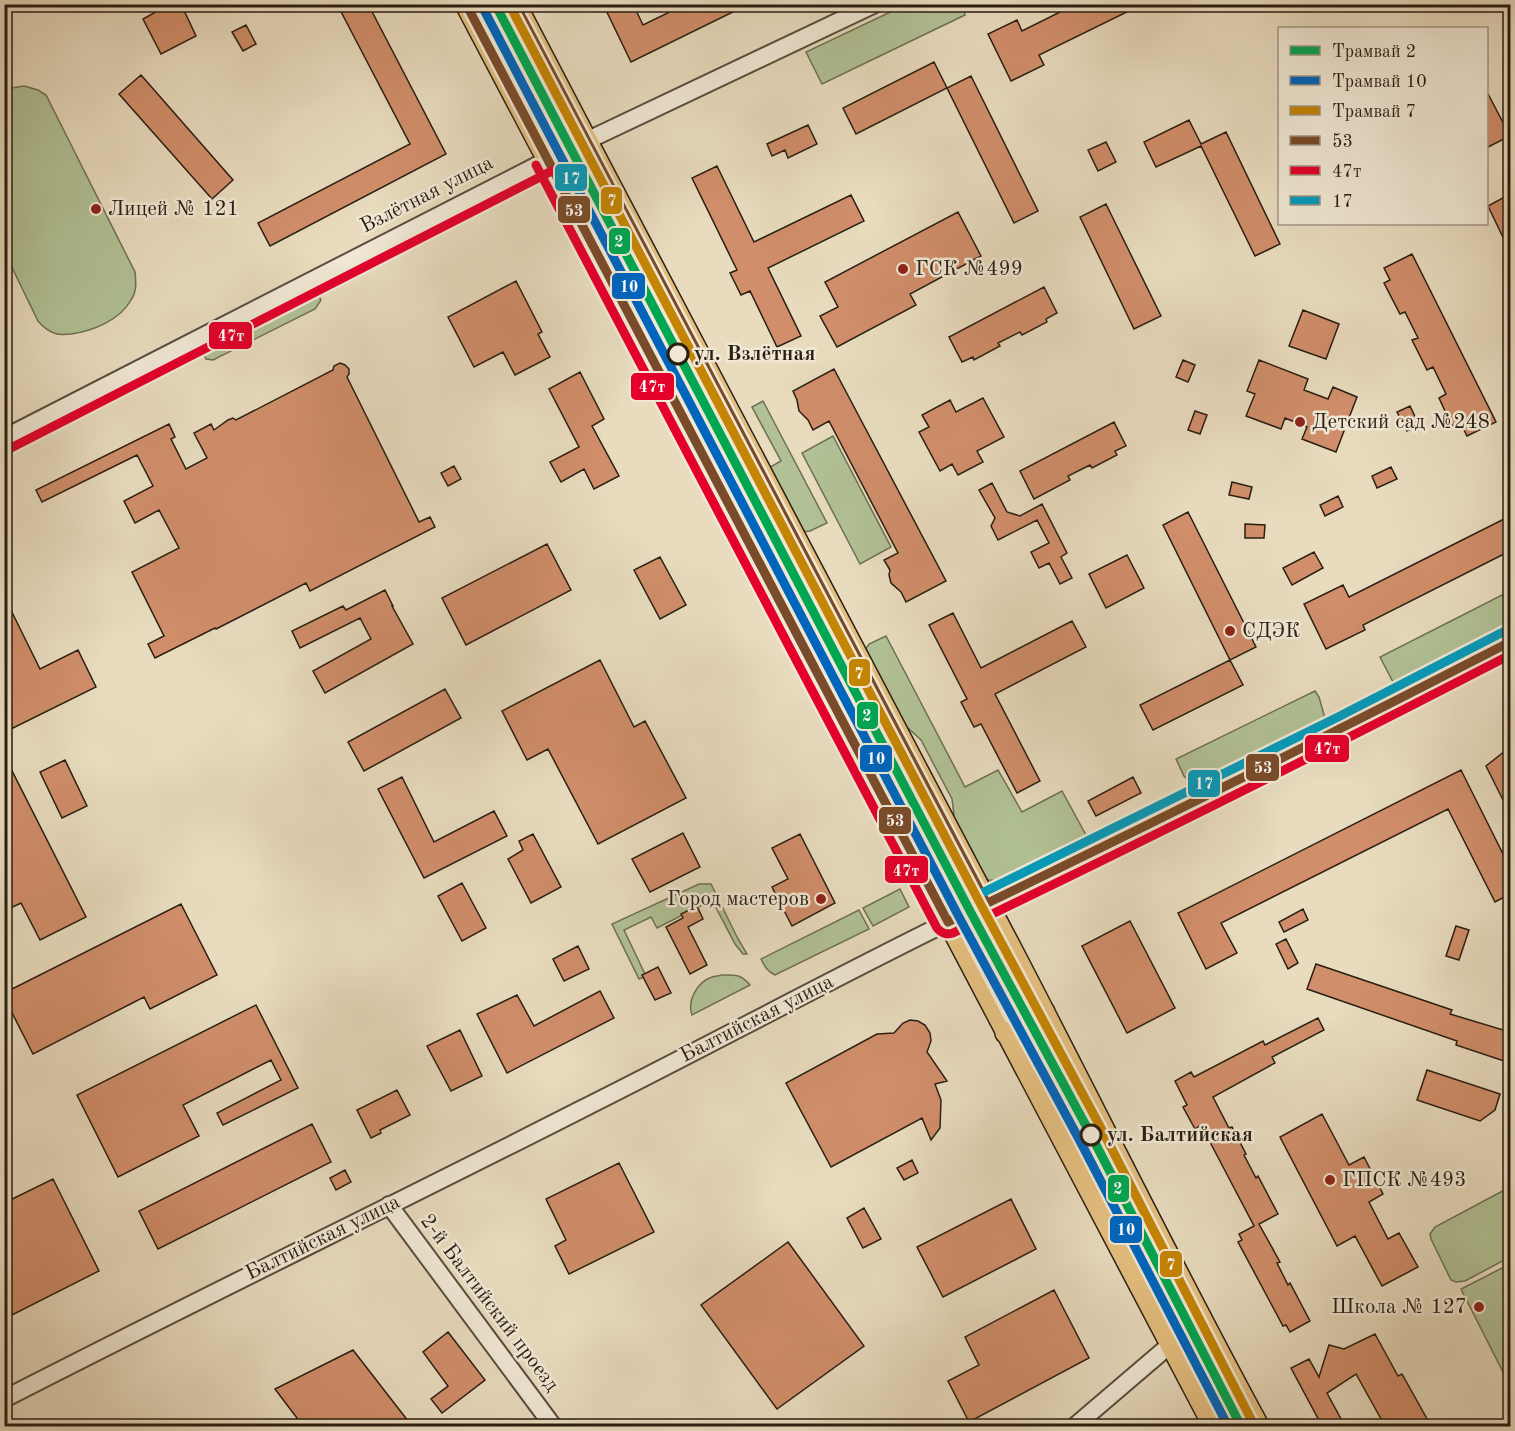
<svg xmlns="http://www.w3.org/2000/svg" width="1515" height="1431" font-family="'Old Standard TT',serif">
	<rect width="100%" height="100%" fill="#e8dbbe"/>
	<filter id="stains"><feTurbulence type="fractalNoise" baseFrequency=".00333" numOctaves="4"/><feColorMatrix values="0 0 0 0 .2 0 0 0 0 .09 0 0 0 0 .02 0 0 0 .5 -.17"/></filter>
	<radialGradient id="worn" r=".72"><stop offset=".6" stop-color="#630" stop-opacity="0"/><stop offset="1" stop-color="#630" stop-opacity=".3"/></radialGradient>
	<path fill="#b1c195" stroke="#6d7054" stroke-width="1.5" d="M905 5H964L965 15 822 84 806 52Z
		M24 86 38 90 46 95 135 272C136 282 137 291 131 300 120 320 93 331 71 334 67 334 61 335 57 334 49 332 43 327 38 321L5 253V89Z
		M315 289 321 300 315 309 213 360 206 359 201 350 203 341 303 290Z
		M763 401 827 523 810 531 802 532 767 469 781 461 752 407Z
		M833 436 891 547 860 564 802 453Z
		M1510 591V623L1393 682 1380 657Z
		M886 636 965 787 998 770 1022 812 1062 791 1087 837 1000 881 988 880 980 875 956 831 952 799 921 740 896 717 864 651 869 644Z
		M1315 691 1319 697 1325 718 1192 784 1184 776 1176 759Z
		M699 884H711L737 937 747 954H743L735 944 712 900 657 928 651 917 624 930 646 976 639 979 612 924Z
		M900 889 909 907 873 926 863 908Z
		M859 910 869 929 775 975C767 971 765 967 761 959Z
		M722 975C736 975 741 974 750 985L692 1015C687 1001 697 982 712 977 715 976 718 976 722 975Z
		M1510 1187V1257L1465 1281 1456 1282 1451 1280 1431 1239 1430 1234 1435 1227Z
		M1510 1264V1386L1461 1289Z"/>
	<path fill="#d08e6a" stroke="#291e12" stroke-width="1.5" d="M170 4H181L196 36 161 54 143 19Z
		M337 4H368L446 154 270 246 258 223 410 144Z
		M603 4H633L643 25 686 4H749L631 62Z
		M1076 4H1143L1039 55 1044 65 1011 81 988 34 1017 20 1022 31Z
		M246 25 256 44 243 51 232 32Z
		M934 62 947 88 856 134 843 108Z
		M141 75 233 180 212 199 119 94Z
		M971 76 1038 211 1014 223 947 88Z
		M1486 90 1510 136 1486 148Z
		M1189 120 1201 144 1226 132 1280 244 1255 256 1201 146 1156 167 1144 142Z
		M808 125 817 144 788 158 785 150 772 156 767 144Z
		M1106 142 1116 162 1098 171 1088 150Z
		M717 166 754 242 851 195 864 221 768 268 801 336 777 347 750 291 741 295 730 273 737 270 692 178Z
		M1510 194V252L1488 206Z
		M1106 204 1161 316 1134 329 1080 217Z
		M958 212 981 256 910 294 916 305 837 347 820 316 838 307 825 282Z
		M1412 254 1496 422 1467 436 1460 422 1452 426 1439 398 1446 394 1433 367 1427 370 1412 340 1418 338 1405 312 1400 314 1384 283 1390 280 1384 268Z
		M516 281 542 332 538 334 550 357 515 375 503 352 474 367 448 317Z
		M1044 287 1057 313 1046 319 1047 322 1022 335 1020 332 998 343 1000 346 974 360 973 357 962 362 949 337Z
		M1303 310 1339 324 1326 359 1289 346Z
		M1183 360 1195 365 1188 382 1176 377Z
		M1259 360 1308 379 1304 390 1328 399 1333 387 1357 397 1336 452 1302 439 1307 427 1285 418 1281 429 1246 416 1255 394 1247 391Z
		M340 363 345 365 349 369V374L347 377 419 522 430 517 435 527 310 591 306 583 216 629 215 628 155 658 148 644 164 636 132 572 179 548 159 510 135 523 124 501 153 486 137 455 42 502 36 490 169 424 175 437 171 439 186 469 207 458 194 433 211 424 214 430 228 420 233 418 236 420 333 370 334 366Z
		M834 369 946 581 906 602 901 592 891 583 889 575 890 570 884 560 898 553 829 421 813 430 808 420 799 411 797 400 793 391Z
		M580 372 604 419 592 426 619 476 594 489 584 469 561 482 550 462 579 447 549 389Z
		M983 398 1004 437 977 451 983 462 958 475 952 464 940 471 919 432 929 427 922 415 950 400 956 412Z
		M1410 406 1419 425 1407 431 1397 412Z
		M1195 411 1207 415 1200 434 1188 430Z
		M1114 422 1126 446 1115 451 1117 455 1092 468 1090 465 1068 476 1070 480 1034 499 1020 471Z
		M454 466 461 479 448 486 441 473Z
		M1391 467 1397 479 1377 488 1372 476Z
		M1232 482 1252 487 1249 499 1229 495Z
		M992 483 1007 512 1020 516 1042 504 1067 553 1061 557 1072 578 1060 584 1049 563 1039 568 1031 552 1049 543 1037 520 998 540 991 526 995 518 979 490Z
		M1338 496 1343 507 1325 516 1320 505Z
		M1188 512 1256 647 1230 660 1163 525Z
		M1510 516V551L1363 625 1365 630 1326 649 1304 604 1343 585 1349 597Z
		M1245 524 1265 525 1264 538H1245Z
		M547 544 571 590 466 645 442 598Z
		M1314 552 1323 568 1292 585 1283 568Z
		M1127 555 1144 588 1106 608 1089 574Z
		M660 557 686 605 660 619 634 570Z
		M385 590 393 606H392L413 644 325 693 313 671 371 639 360 618 300 648 292 631 343 606 346 610Z
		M4 596 40 669 78 650 96 687 9 730 4 721Z
		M953 613 981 668 1072 621 1086 647 995 694 1040 781 1017 793 981 724 974 727 961 702 967 699 929 625Z
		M600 660 634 727 645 721 686 798 598 844 548 749 527 760 502 711Z
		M1230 660 1243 685 1153 730 1140 705Z
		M445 689 461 718 364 771 348 742Z
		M1510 747V814L1486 766Z
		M4 755 86 917 40 940 21 903 4 911Z
		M65 760 87 806 62 818 40 772Z
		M1461 770 1510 868V894L1495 902 1448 809 1221 923 1237 953 1206 969 1178 913Z
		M402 777 434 842 494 811 507 836 424 878 378 789Z
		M1133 777 1141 793 1096 816 1088 801Z
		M683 833 700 867 650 892 632 859Z
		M533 834 561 887 531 903 508 859 523 850 519 841Z
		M800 834 835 903 792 926 772 887 788 879 772 848Z
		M462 883 486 928 462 941 438 896Z
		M181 904 217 975 150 1009 144 997 33 1054 4 997V993Z
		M697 906 703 919 688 927 707 965 690 974 666 927 683 918 681 914Z
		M1303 909 1308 920 1284 932 1279 922Z
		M1130 921 1175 1008 1127 1033 1082 946Z
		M1456 926 1469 930 1459 960 1446 956Z
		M1286 939 1298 963 1288 969 1276 944Z
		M578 946 589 969 564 981 553 959Z
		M1316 964 1452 1010 1450 1014 1510 1032V1060L1504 1061 1456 1045 1457 1041 1307 989Z
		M658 967 671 993 655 1000 642 975Z
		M600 991 614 1018 507 1073 477 1014 517 995 534 1026Z
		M256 1005 298 1088 223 1125 217 1113 281 1080 271 1060 183 1105 199 1136 118 1177 77 1095Z
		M1318 1018 1324 1030 1272 1057 1275 1063 1213 1097 1229 1128 1232 1127 1246 1154 1244 1155 1256 1178 1258 1176 1278 1214 1259 1224 1280 1262 1277 1263 1288 1285 1290 1283 1310 1321 1290 1332 1286 1325 1283 1326 1238 1242 1242 1240 1239 1234 1254 1226 1201 1125 1195 1129 1183 1107 1187 1105 1175 1081 1191 1072 1194 1077 1263 1041 1265 1045Z
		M910 1020 918 1021 925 1025 930 1033 931 1041 927 1052 947 1081 935 1084 941 1100 940 1128 931 1140 922 1118 831 1167 786 1083 877 1034 894 1033 903 1023Z
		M460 1030 482 1076 451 1091 427 1046Z
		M1427 1070 1500 1094 1495 1110 1480 1121 1417 1100Z
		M397 1090 410 1115 380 1130 381 1133 371 1138 357 1110Z
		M1322 1114 1349 1165 1364 1157 1383 1194 1369 1202 1388 1239 1399 1233 1418 1267 1382 1286 1355 1236 1337 1246 1280 1137Z
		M312 1124 331 1162 158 1249 139 1211Z
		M912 1160 918 1173 904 1180 897 1168Z
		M619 1163 654 1232 569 1274 555 1246 566 1240 546 1199Z
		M345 1170 351 1182 336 1190 330 1178Z
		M53 1179 99 1271 4 1319V1203Z
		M1011 1199 1036 1249 943 1297 917 1247Z
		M864 1208 881 1239 863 1248 847 1218Z
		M788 1242 864 1346 777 1409 701 1305Z
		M1054 1290 1089 1358 969 1422 948 1381 979 1365 965 1337Z
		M448 1332 485 1380 442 1413 431 1399 448 1386 423 1352Z
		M1375 1334 1398 1376 1402 1374 1431 1426H1385L1356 1374 1327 1393 1341 1419 1325 1426H1322L1291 1368 1309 1359 1319 1377 1329 1345 1344 1349Z
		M353 1350 412 1426H303L275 1389Z"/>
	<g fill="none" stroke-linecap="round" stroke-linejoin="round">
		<defs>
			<path id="minor" d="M4 438 563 152 875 4
				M389 1205 553 1426
				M4 1399C197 1300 391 1206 584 1108 706 1047 826 982 948 922
				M1075 1426 1171 1344"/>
			<path id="major" d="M466 4 1214 1426
				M515 4C679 319 847 632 1010 947 1093 1106 1172 1268 1258 1426
				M948 922 1110 844 1343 728 1510 642
				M1006 1033 1044 1012"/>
		</defs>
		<use href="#minor" stroke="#594d3d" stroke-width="20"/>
		<use href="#major" stroke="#291e12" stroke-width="24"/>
		<use href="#minor" stroke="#f0e8d5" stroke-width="16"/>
		<use href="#major" stroke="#e4be7f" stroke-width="21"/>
		<defs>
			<path id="bus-1" d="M466 4 948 922C1137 831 1324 738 1510 642
				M515 4 987 904"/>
			<path id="bus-2" d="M536 165 937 928C941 933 947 935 953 933 1140 843 1326 750 1510 655
				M9 449 581 156 976 910"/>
			<path id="bus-3" d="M480 4 1011 1017 1028 1007 504 10
				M982 893 1338 717 1505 631"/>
		</defs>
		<use href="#bus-1" stroke="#f0e8d5" stroke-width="14"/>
		<use href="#bus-2" stroke="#f0e8d5" stroke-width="14"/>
		<use href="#bus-3" stroke="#f0e8d5" stroke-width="14"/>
		<use href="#bus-1" stroke="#7a4b2a" stroke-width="9"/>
		<use href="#bus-2" stroke="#e4002b" stroke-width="9"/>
		<use href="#bus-3" stroke="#049bbb" stroke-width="9"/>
		<defs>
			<path id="tram-1" d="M495 4 970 911 1091 1135 1241 1426"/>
			<path id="tram-2" d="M484 10 959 917 1080 1141 1228 1426"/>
			<path id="tram-3" d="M509 4 981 905 1102 1130 1252 1421"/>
		</defs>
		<use href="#tram-1" stroke="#f0e8d5" stroke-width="14"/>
		<use href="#tram-2" stroke="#f0e8d5" stroke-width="14"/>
		<use href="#tram-3" stroke="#f0e8d5" stroke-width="14"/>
		<use href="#tram-1" stroke="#00a651" stroke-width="9"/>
		<use href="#tram-2" stroke="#0065bd" stroke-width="9"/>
		<use href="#tram-3" stroke="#c48404" stroke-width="9"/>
	</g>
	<g fill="#8f2418" stroke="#f0e8d5" stroke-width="2">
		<circle cx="96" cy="209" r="6"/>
		<circle cx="903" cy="269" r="6"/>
		<circle cx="1300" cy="422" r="6"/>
		<circle cx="1230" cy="631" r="6"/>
		<circle cx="821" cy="899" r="6"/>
		<circle cx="1330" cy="1180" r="6"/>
		<circle cx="1479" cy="1307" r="6"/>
	</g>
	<g fill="#f0e8d5" stroke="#291e12" stroke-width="3">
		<circle cx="678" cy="354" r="10"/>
		<circle cx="1091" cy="1135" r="10"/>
	</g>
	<g text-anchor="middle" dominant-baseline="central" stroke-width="5" stroke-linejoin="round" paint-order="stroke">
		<g font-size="21" fill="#291e12" stroke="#f0e8d5">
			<text transform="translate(427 195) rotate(-27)">Взлётная улица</text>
			<text transform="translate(757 1019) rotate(-27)">Балтийская улица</text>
			<text transform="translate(323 1238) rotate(-26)">Балтийская улица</text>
			<text transform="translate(489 1303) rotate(53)">2-й Балтийский проезд</text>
		</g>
		<g font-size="21" fill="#291e12" stroke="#f0e8d5" text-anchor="start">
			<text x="108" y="209">Лицей № 121</text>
			<text x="915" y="269">ГСК №499</text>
			<text x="1312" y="422">Детский сад №248</text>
			<text x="1242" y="631">СДЭК</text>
			<text x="809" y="899" text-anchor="end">Город мастеров</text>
			<text x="1342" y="1180">ГПСК №493</text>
			<text x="1467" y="1307" text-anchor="end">Школа № 127</text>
		</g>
		<g font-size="21" font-weight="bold" fill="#291e12" stroke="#f0e8d5" text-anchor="start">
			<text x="694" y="354">ул. Взлётная</text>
			<text x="1107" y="1135">ул. Балтийская</text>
		</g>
	</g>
	<g stroke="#f0e8d5" stroke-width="2">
		<rect x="554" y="163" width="34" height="29" rx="6" fill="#049bbb"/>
		<rect x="600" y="186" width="23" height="29" rx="6" fill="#c48404"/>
		<rect x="557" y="195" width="34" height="29" rx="6" fill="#7a4b2a"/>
		<rect x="608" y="227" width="23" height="28" rx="6" fill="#00a651"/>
		<rect x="611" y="272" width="35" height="28" rx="6" fill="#0065bd"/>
		<rect x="208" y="321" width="45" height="29" rx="6" fill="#e4002b"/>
		<rect x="630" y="372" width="45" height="29" rx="6" fill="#e4002b"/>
		<rect x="848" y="658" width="23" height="29" rx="6" fill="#c48404"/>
		<rect x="856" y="701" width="23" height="29" rx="6" fill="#00a651"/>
		<rect x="1304" y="734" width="46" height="29" rx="6" fill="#e4002b"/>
		<rect x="859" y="744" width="34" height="29" rx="6" fill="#0065bd"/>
		<rect x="1245" y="753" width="35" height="29" rx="6" fill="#7a4b2a"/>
		<rect x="1187" y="769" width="34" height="29" rx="6" fill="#049bbb"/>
		<rect x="878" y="806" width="34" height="29" rx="6" fill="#7a4b2a"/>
		<rect x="884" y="855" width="45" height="29" rx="6" fill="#e4002b"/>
		<rect x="1107" y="1174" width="23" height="29" rx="6" fill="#00a651"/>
		<rect x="1109" y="1215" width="34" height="29" rx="6" fill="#0065bd"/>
		<rect x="1159" y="1250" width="24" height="28" rx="6" fill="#c48404"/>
	</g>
	<g font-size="16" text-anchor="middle" font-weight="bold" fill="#fff">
		<text x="571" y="184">17</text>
		<text x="612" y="206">7</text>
		<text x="574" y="216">53</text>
		<text x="619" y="247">2</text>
		<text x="629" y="292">10</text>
		<text x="231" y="341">47т</text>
		<text x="652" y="392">47т</text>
		<text x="859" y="679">7</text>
		<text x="867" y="721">2</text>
		<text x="1327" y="754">47т</text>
		<text x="876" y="764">10</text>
		<text x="1263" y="773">53</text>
		<text x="1204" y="789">17</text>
		<text x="895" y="826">53</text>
		<text x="906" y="876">47т</text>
		<text x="1118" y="1194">2</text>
		<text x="1126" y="1235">10</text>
		<text x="1171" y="1270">7</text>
	</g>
	<rect width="1515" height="1431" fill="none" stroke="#e8dbbe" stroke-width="24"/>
	<rect x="6" y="6" width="1503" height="1419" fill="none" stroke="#291e12" stroke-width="3"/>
	<rect x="12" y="12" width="1491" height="1407" fill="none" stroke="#291e12" stroke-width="1.5"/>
	<rect x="1278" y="27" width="210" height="198" fill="#f0e8d5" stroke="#a09787" stroke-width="1.5"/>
	<rect x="1290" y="46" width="30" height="9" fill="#00a651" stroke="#a09787" stroke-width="1.5"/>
	<text x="1332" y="57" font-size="18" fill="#291e12">Трамвай 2</text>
	<rect x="1290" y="76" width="30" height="9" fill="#0065bd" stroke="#a09787" stroke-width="1.5"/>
	<text x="1332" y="87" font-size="18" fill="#291e12">Трамвай 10</text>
	<rect x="1290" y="106" width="30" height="9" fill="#c48404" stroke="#a09787" stroke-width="1.5"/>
	<text x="1332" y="117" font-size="18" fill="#291e12">Трамвай 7</text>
	<rect x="1290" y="136" width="30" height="9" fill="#7a4b2a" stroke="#a09787" stroke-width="1.5"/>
	<text x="1332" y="147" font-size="18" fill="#291e12">53</text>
	<rect x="1290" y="166" width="30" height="9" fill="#e4002b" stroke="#a09787" stroke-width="1.5"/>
	<text x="1332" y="177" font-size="18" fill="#291e12">47т</text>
	<rect x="1290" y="196" width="30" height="9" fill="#049bbb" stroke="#a09787" stroke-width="1.5"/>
	<text x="1332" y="207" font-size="18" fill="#291e12">17</text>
	<rect width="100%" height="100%" filter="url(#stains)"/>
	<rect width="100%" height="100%" fill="url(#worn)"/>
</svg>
